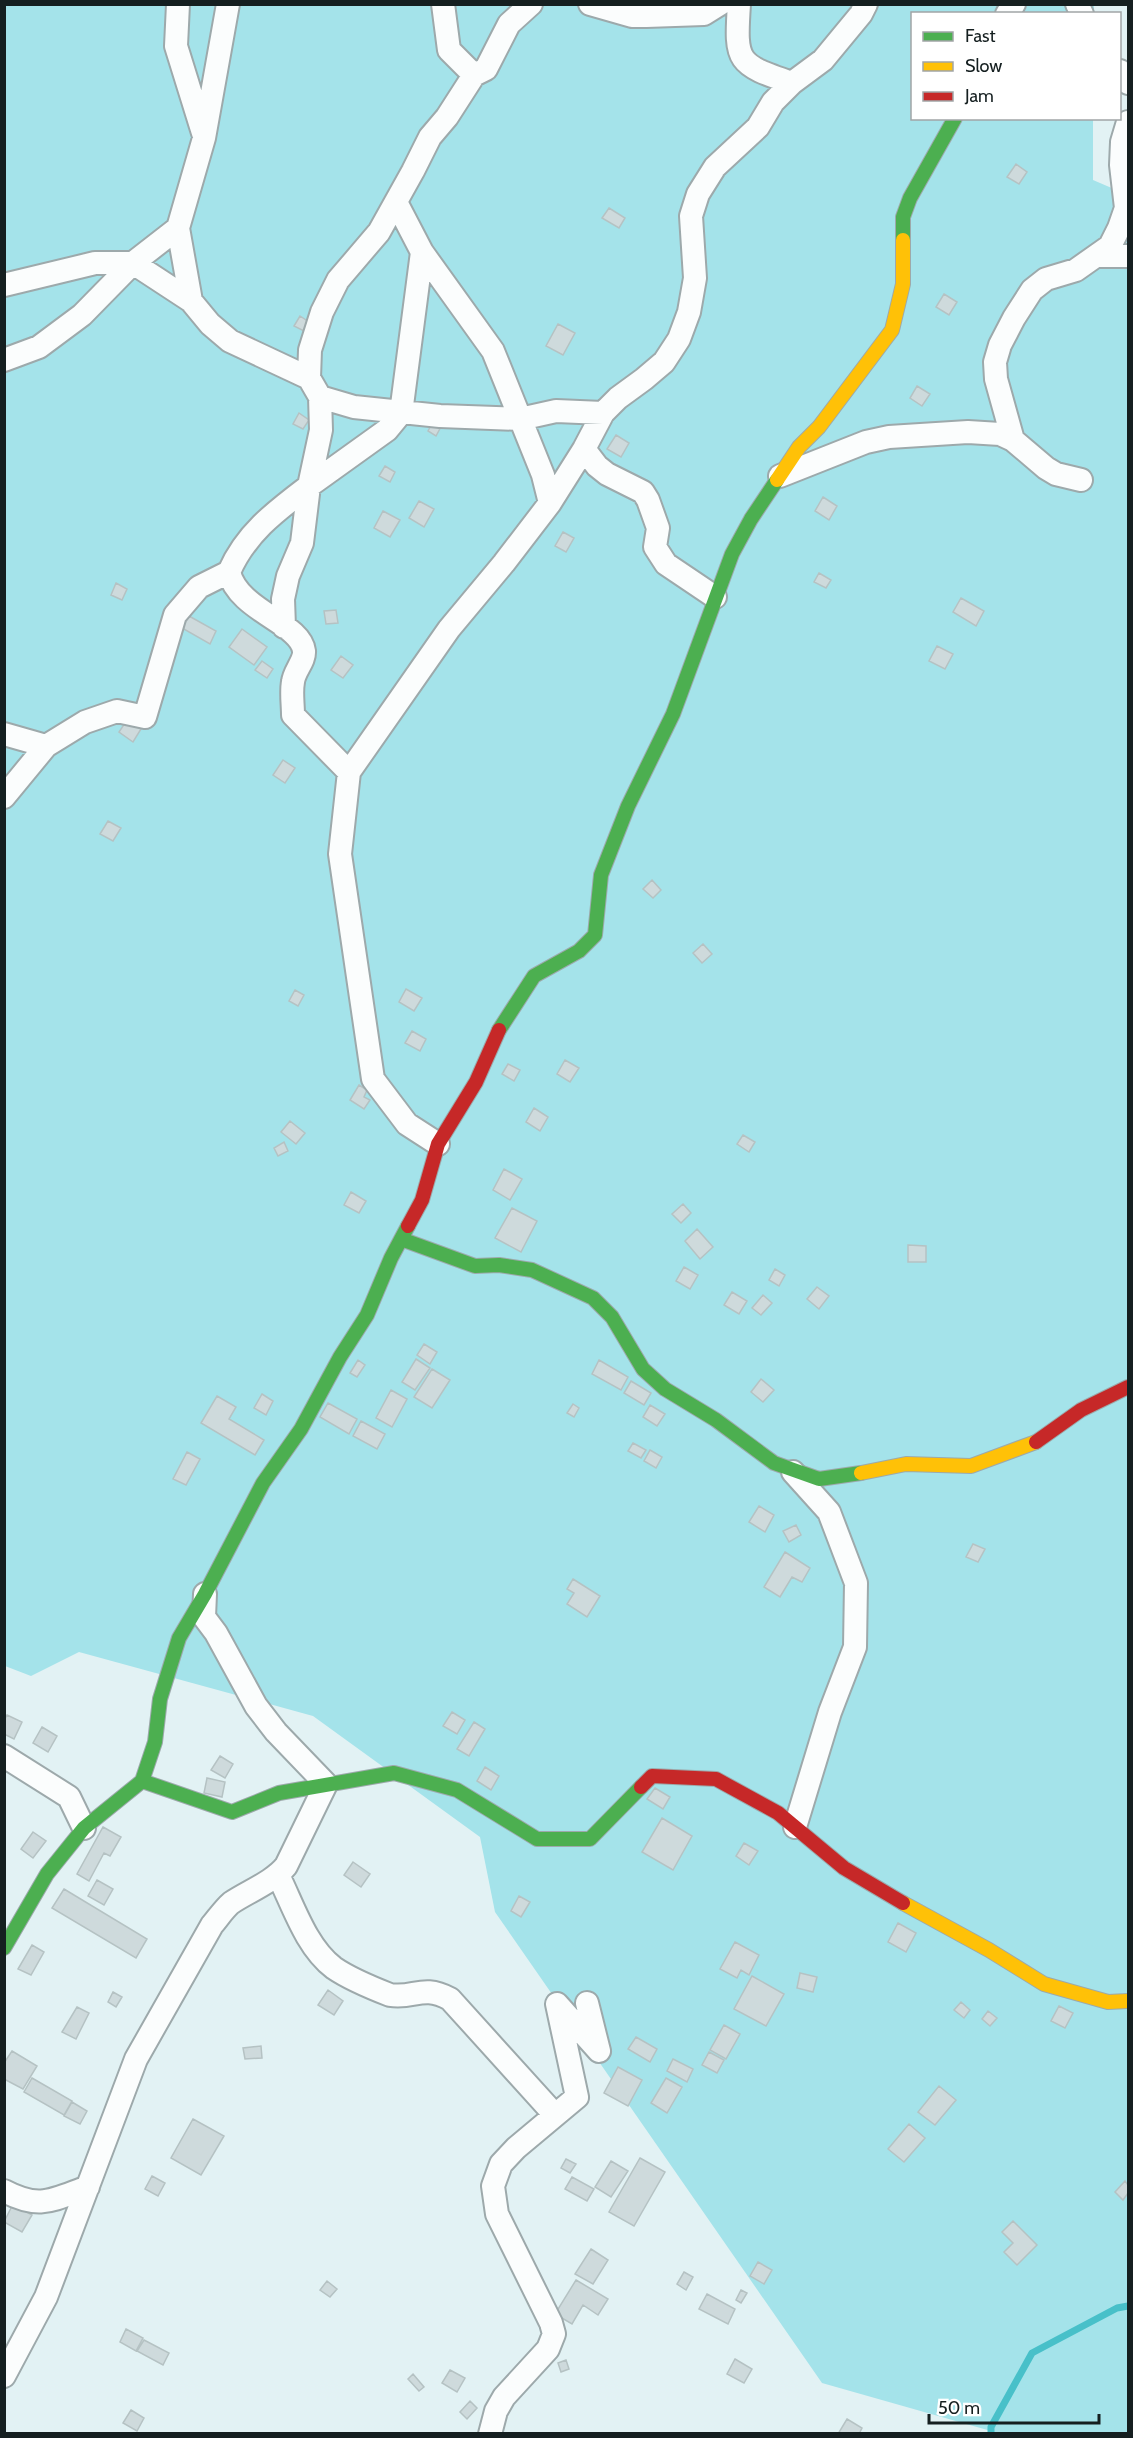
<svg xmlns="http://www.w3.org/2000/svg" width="1133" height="2438" font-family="Cabin,sans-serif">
	<rect width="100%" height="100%" fill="#e2f2f4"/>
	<path fill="#a4e3ea" d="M4 5H1094V13L912 14V118L1093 119V180L1128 195V2433H998L822 2383 495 1912 480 1837 313 1716 79 1652 31 1676 5 1666Z"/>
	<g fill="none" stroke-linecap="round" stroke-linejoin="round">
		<path stroke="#48c0c9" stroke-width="7" d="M991 2434V2427L1032 2353 1117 2308 1128 2306"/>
	</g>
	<path fill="#cedadc" stroke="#b5c2c3" stroke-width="1.5" d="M1016 164 1027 172 1019 184 1007 177Z
		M609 208 625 218 619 228 602 218Z
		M944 294 957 302 949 315 936 307Z
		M300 316 309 322 304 331 294 326Z
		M558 324 575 333 563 355 546 346Z
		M917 386 930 394 922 406 910 398Z
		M299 413 309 420 303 429 293 424Z
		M435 418 443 423 436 436 428 431Z
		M616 435 629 443 621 457 607 449Z
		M385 466 395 472 390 482 379 476Z
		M823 497 837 506 829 520 815 511Z
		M419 501 434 509 424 527 409 518Z
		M383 511 400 520 390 537 374 528Z
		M563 532 574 538 566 552 555 546Z
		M819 573 831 580 826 588 814 582Z
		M116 583 127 589 122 600 111 595Z
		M961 598 984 611 976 626 953 612Z
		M336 610 338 623 326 624 324 611Z
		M189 616 216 631 210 644 182 628Z
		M242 629 267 647 254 665 229 647Z
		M937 646 953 654 945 669 929 661Z
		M341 656 353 665 343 678 331 670Z
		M262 661 273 669 267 678 255 670Z
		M127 720 141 729 133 742 119 732Z
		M283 760 295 768 285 783 273 775Z
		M108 821 121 828 113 841 100 834Z
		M652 880 661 890 653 898 643 889Z
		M703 944 712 954 702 963 693 953Z
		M406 989 422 998 414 1011 399 1002Z
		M295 990 304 995 298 1006 289 1001Z
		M412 1031 426 1039 420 1051 405 1043Z
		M565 1060 579 1068 570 1082 557 1074Z
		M508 1064 520 1070 514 1081 502 1074Z
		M359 1085 367 1090 364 1097 370 1100 364 1109 350 1100Z
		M534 1108 548 1117 540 1131 526 1122Z
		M290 1121 305 1133 296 1144 281 1132Z
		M743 1135 755 1142 749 1152 737 1144Z
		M284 1142 288 1151 278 1156 274 1148Z
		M504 1169 522 1179 510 1200 493 1190Z
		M351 1192 366 1201 359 1213 344 1205Z
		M683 1204 691 1213 681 1223 672 1214Z
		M512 1208 537 1221 521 1252 495 1238Z
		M697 1229 713 1247 700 1259 685 1241Z
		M908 1245 926 1246V1262H908Z
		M684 1267 698 1275 690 1289 676 1281Z
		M775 1269 785 1275 779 1286 769 1280Z
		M817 1287 829 1296 819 1309 807 1299Z
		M732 1292 747 1301 739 1314 724 1305Z
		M763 1295 772 1303 761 1315 752 1308Z
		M424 1344 437 1352 430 1364 417 1355Z
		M416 1359 430 1368 415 1390 402 1382Z
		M358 1360 365 1365 357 1377 350 1373Z
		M599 1360 628 1377 621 1390 592 1374Z
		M432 1369 450 1380 432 1408 414 1397Z
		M761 1379 774 1390 763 1402 751 1392Z
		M631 1381 651 1393 644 1405 624 1393Z
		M391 1390 407 1399 392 1427 376 1418Z
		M262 1394 273 1401 266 1415 254 1408Z
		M217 1396 236 1407 229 1419 264 1440 255 1455 201 1423Z
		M328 1403 357 1419 349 1434 320 1417Z
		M573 1404 579 1408 574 1417 567 1413Z
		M650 1405 665 1414 657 1426 643 1417Z
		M361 1421 385 1434 377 1449 353 1436Z
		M633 1443 646 1450 641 1458 628 1451Z
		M650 1450 662 1457 656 1468 644 1461Z
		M187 1452 200 1459 186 1485 173 1479Z
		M759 1506 774 1515 765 1532 749 1522Z
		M796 1525 801 1535 789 1542 783 1531Z
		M973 1544 985 1549 978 1562 966 1557Z
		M785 1552 810 1568 802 1582 792 1577 780 1597 764 1587Z
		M573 1579 600 1596 587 1617 567 1604 574 1593 567 1589Z
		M452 1712 465 1720 457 1734 443 1726Z
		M7 1715 22 1722 14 1739 4 1734V1720Z
		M474 1722 485 1729 469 1756 457 1749Z
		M42 1727 57 1736 48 1752 33 1743Z
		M220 1756 233 1764 225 1778 211 1770Z
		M485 1767 499 1776 491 1790 477 1781Z
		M207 1778 225 1782 222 1797 204 1793Z
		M655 1788 670 1797 663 1809 647 1799Z
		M662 1818 692 1836 673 1870 642 1852Z
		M103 1827 121 1837 110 1856 104 1853 89 1881 77 1874Z
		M33 1832 46 1841 33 1858 21 1849Z
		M744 1843 758 1851 749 1865 736 1856Z
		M353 1862 370 1874 361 1887 344 1875Z
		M97 1880 113 1889 104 1905 88 1896Z
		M64 1889 147 1939 136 1958 52 1908Z
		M519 1896 530 1902 521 1917 511 1911Z
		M898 1923 916 1933 906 1952 888 1942Z
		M735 1942 759 1955 749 1975 741 1970 737 1978 720 1969Z
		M32 1945 44 1952 31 1975 18 1969Z
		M800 1973 817 1977 813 1992 797 1988Z
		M752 1976 784 1994 766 2026 734 2009Z
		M328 1990 343 2001 334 2015 318 2005Z
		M113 1992 122 1997 116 2007 108 2002Z
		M961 2002 970 2010 964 2018 954 2010Z
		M1059 2006 1073 2013 1065 2028 1051 2021Z
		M77 2007 89 2013 76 2039 62 2032Z
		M988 2011 997 2018 990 2026 982 2019Z
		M724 2025 740 2034 726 2059 710 2050Z
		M636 2037 657 2049 650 2062 628 2049Z
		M261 2046 262 2058 245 2059 243 2048Z
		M12 2051 37 2066 23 2089 4 2079V2063Z
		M709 2052 724 2060 717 2073 702 2065Z
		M673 2059 693 2069 687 2082 667 2071Z
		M618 2067 642 2080 628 2106 604 2093Z
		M32 2078 72 2101 64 2115 24 2092Z
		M666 2078 682 2087 667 2113 651 2103Z
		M939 2086 956 2100 935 2125 918 2112Z
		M72 2102 87 2111 80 2124 64 2116Z
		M193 2119 224 2136 201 2175 171 2158Z
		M909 2124 925 2138 904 2162 888 2149Z
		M640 2158 665 2172 634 2226 609 2212Z
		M566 2159 576 2164 570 2173 561 2168Z
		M611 2161 628 2171 611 2197 595 2187Z
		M152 2176 165 2183 158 2196 145 2189Z
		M572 2177 594 2189 587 2201 565 2189Z
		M1125 2181 1128 2185V2193L1123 2200 1115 2192Z
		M13 2204 32 2215 22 2232 4 2222Z
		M1013 2221 1037 2245 1017 2265 1004 2252 1013 2243 1002 2232Z
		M591 2249 608 2260 593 2284 575 2274Z
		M758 2262 772 2270 764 2284 750 2276Z
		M684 2272 693 2277 686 2290 677 2284Z
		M576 2280 608 2299 598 2315 583 2305 572 2324 555 2314Z
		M327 2281 337 2289 330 2297 320 2290Z
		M741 2290 747 2293 741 2303 736 2300Z
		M707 2294 735 2309 728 2324 699 2309Z
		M126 2329 143 2338 136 2351 120 2342Z
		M144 2340 169 2353 163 2365 137 2351Z
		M735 2359 752 2369 744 2383 727 2374Z
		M566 2360 569 2369 561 2372 558 2363Z
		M450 2370 465 2378 457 2392 442 2383Z
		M413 2374 424 2387 419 2391 408 2379Z
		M470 2401 477 2408 467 2419 460 2412Z
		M131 2410 144 2418 137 2431 123 2423Z
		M847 2419 862 2428 859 2434H838Z"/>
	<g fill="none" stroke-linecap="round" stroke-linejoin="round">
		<defs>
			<path id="street" d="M178 4 176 46 203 133
				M443 4 449 50 474 75
				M590 4 632 16H646L704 14 720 4
				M1077 4 1082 14
				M1007 14 1014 4
				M1120 71 1128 83
				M792 83 823 60 861 14 866 4
				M178 228 191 301
				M422 252 493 351 543 475 550 503
				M1097 256H1128
				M4 285 95 263H133L191 301 210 324 230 341 309 378 320 397 354 407 440 416 520 419 556 411 603 413
				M4 360 39 347 82 315 133 263 178 228 204 138 228 4
				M309 378 310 350 322 312 338 280 379 232 413 171 430 137 447 117 474 75 486 69 509 24 531 4
				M1013 440 996 379 995 362 1000 345 1014 318 1032 290 1046 279 1076 270 1110 246 1119 228 1126 208 1121 165 1122 142 1128 122
				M584 449 597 466 607 474 643 492 648 500 658 528 655 547 666 564 715 597
				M780 476 866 442 889 437 968 432 1000 434 1013 440 1046 468 1056 474 1081 480
				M229 572C238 611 301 623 304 651 305 661 294 671 293 682 291 692 293 704 293 715L349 772 340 854 373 1079 407 1124 438 1144
				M284 627 283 599 288 576 302 543 309 486 387 430 401 413 422 252 396 202
				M4 734 46 746
				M349 772 449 629 504 563 550 503 584 449 603 413 618 398 644 379 664 362 679 339 689 312 695 278 691 216 698 194 715 167 758 127 773 102 792 83C737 64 735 63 739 4
				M4 797 46 746 85 722 117 711 145 717 175 615 199 587 229 572C246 533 276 511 309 486L321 430 320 397
				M793 1472 829 1512 856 1583 855 1647 830 1712 795 1827
				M4 1756 69 1797 84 1828
				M278 1875C293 1905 306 1947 334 1968 350 1979 372 1988 390 1995 415 1999 422 1984 450 1999L555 2115
				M4 2191C40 2210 52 2200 88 2187
				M4 2376 46 2297 136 2059 212 1925C218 1918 224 1909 231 1903 249 1891 273 1882 286 1866L326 1784 276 1732 256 1706 216 1633 204 1617 205 1594
				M490 2434 496 2411 504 2397 548 2349 554 2334 551 2323 497 2214 493 2186 501 2164 516 2148 577 2097 557 2004 599 2051 587 2003"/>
			<path id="fast" d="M903 240V217L910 198 955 118
				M499 1030 534 976 579 951 595 935 601 875 628 806 673 714 732 554 751 519 777 480
				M401 1239 475 1266 499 1265 532 1270 593 1298 612 1317 643 1369 665 1389 716 1420 774 1463 819 1479 861 1473
				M142 1781 232 1812 279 1793 394 1773 457 1790 537 1839H590L641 1787
				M4 1948 47 1874 84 1828 142 1781 155 1742 160 1699 179 1638 205 1594 263 1483 301 1429 340 1357 367 1315 391 1258 408 1226"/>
			<path id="slow" d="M777 480 799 447 819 427 892 330 903 284V240
				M861 1473 906 1464 971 1466 1036 1442
				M903 1903 989 1950 1044 1984 1108 2002 1128 2001"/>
			<path id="jam" d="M408 1226 422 1200 438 1144 476 1082 499 1030
				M1036 1442 1081 1410 1128 1387
				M641 1787 652 1776 716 1779 778 1813 844 1868 903 1903"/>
		</defs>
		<use href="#street" stroke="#9da9ab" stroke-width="26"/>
		<use href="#fast" stroke="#9da9ab" stroke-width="16"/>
		<use href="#slow" stroke="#9da9ab" stroke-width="16"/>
		<use href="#jam" stroke="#9da9ab" stroke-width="16"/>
		<use href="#street" stroke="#fbfdfd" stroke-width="22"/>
		<use href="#fast" stroke="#4caf50" stroke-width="14"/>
		<use href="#slow" stroke="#ffc107" stroke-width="14"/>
		<use href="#jam" stroke="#c62828" stroke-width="14"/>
	</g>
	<rect width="1133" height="2438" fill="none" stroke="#151f20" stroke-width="12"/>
	<rect x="911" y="12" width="210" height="108" fill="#ffffff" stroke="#a1a5a6" stroke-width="1.5"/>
	<rect x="923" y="32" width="30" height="9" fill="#4caf50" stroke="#a1a5a6" stroke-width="1.5"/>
	<text x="965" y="42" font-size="18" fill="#151f20">Fast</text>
	<rect x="923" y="62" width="30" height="9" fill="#ffc107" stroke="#a1a5a6" stroke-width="1.5"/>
	<text x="965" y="72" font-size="18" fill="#151f20">Slow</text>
	<rect x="923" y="92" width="30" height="9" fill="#c62828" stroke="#a1a5a6" stroke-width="1.5"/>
	<text x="965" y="102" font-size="18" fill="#151f20">Jam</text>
	<path d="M929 2414v9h170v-9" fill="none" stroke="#151f20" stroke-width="3"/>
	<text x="938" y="2414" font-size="18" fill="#151f20" stroke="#ffffff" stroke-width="4.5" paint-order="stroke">50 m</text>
</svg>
